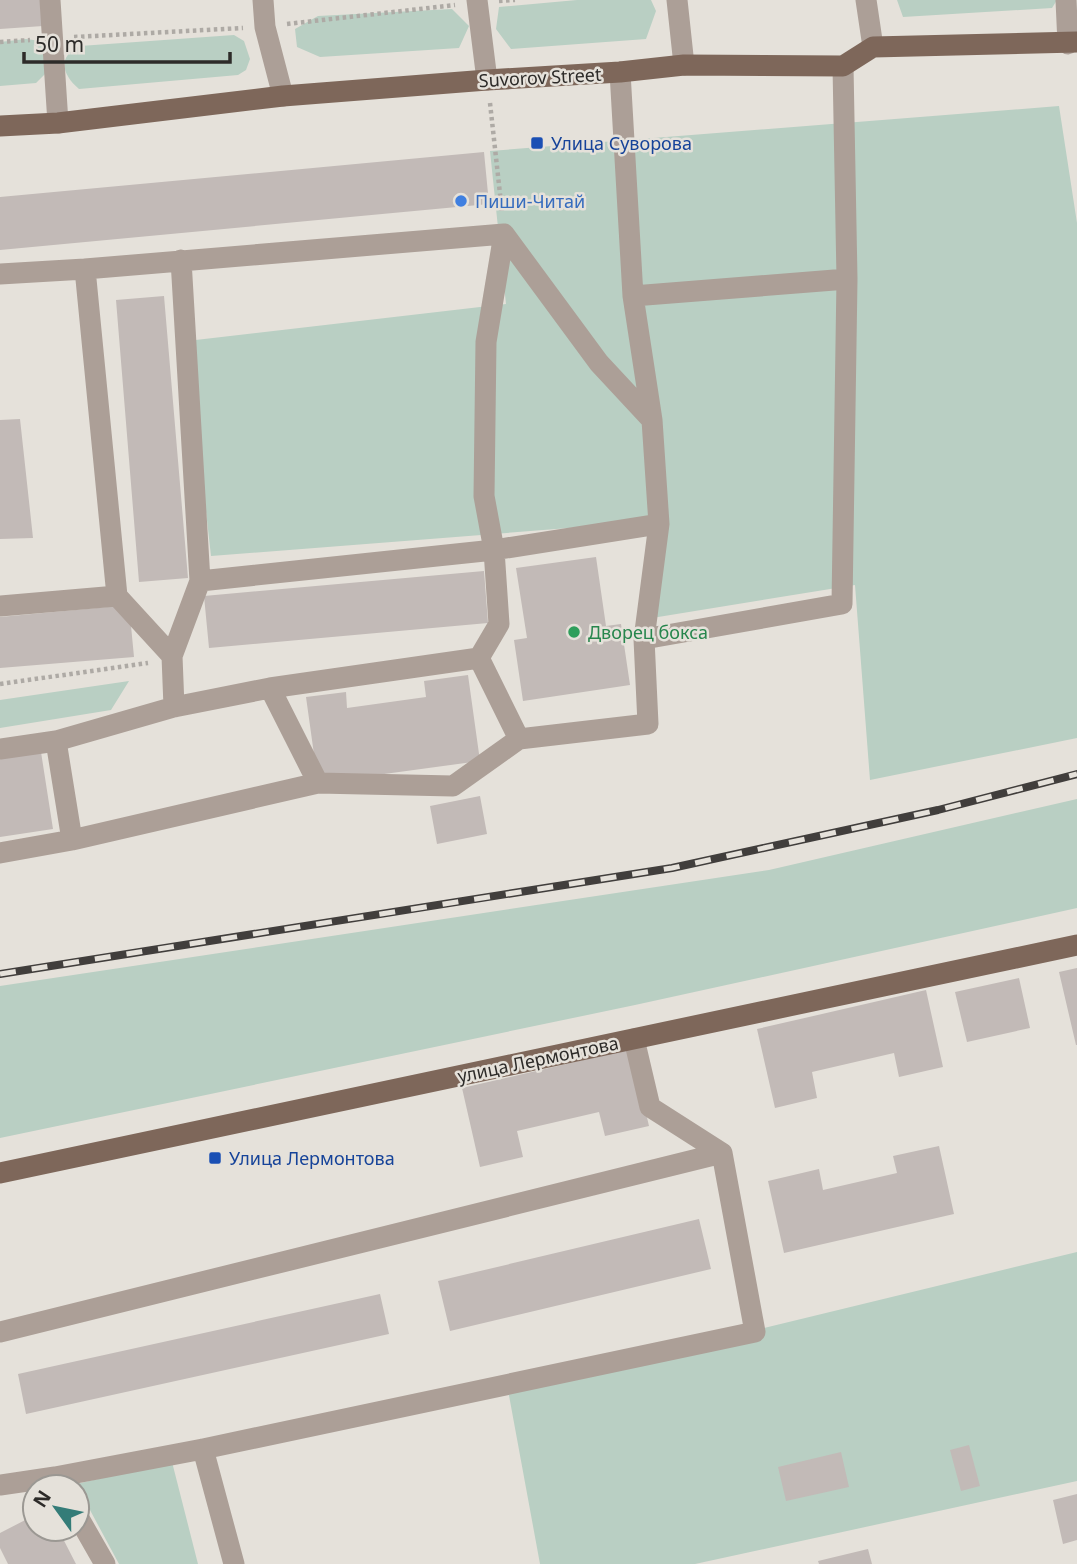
<svg xmlns="http://www.w3.org/2000/svg" width="1077" height="1564" font-family="'Noto Sans',sans-serif">
	<rect width="100%" height="100%" fill="#e5e1da"/>
	<path fill="#b9cfc3" d="M577 0H651L656 11 646 39 511 49 496 29 499 7Z
		M897 0H1057L1052 8 903 17Z
		M452 9 469 26 459 48 320 57 297 47 295 29 318 16Z
		M234 35 244 41 250 59 246 70 238 75 79 89C62 75 57 56 80 46Z
		M26 39 48 42 50 69 36 83 0 86V42Z
		M1059 106 1077 223V738L870 780 855 585 652 618 646 522 211 556 187 341 506 304 490 151Z
		M129 681 111 710 0 728V700Z
		M1077 799V908L635 1005 0 1138V986L769 870Z
		M1077 1252V1481L695 1564H540L508 1390Z
		M172 1462 198 1564H119L76 1484Z"/>
	<path fill="#c2bab7" d="M0 0H41L43 26 0 29Z
		M484 152 489 204 0 250V197Z
		M164 296 188 578 139 582 116 300Z
		M20 419 33 538 0 539V420Z
		M596 557 606 626 621 624 630 685 523 701 514 640 527 638 516 568Z
		M484 571 488 623 209 648 204 596Z
		M129 605 134 657 0 668V617Z
		M468 675 480 761 318 783 306 697 346 692 347 708 426 697 424 681Z
		M41 752 53 829 0 837V759Z
		M480 796 487 834 437 844 430 806Z
		M1077 968V1045H1076L1059 972Z
		M1019 978 1030 1028 967 1042 955 992Z
		M926 990 943 1067 899 1077 894 1053 812 1072 817 1098 775 1108 757 1029Z
		M631 1049 649 1126 605 1136 599 1112 517 1131 523 1157 480 1167 462 1088Z
		M939 1146 954 1214 784 1253 768 1181 819 1169 823 1190 897 1173 893 1156Z
		M699 1219 711 1269 450 1331 438 1281Z
		M380 1294 389 1334 26 1414 18 1374Z
		M969 1445 980 1486 961 1491 950 1450Z
		M841 1452 849 1487 786 1501 778 1467Z
		M1077 1494V1540L1063 1544 1053 1500Z
		M35 1515V1529H58L76 1564H8L0 1548V1533Z
		M868 1549 872 1564H819L818 1561Z"/>
	<g fill="none" stroke-linecap="round" stroke-linejoin="round">
		<path stroke="#aeaaa5" stroke-width="4.5" stroke-dasharray="3.5 3.5" stroke-linecap="butt" d="M499 1 515 0
			M287 24 455 5
			M74 37 243 28
			M0 42 30 40
			M490 103 502 212
			M0 684 148 663"/>
		<path stroke="#ac9f97" stroke-width="21" d="M50 0 58 123
			M263 0 265 27 283 96
			M477 0 487 80
			M677 0 684 65
			M866 0 873 47
			M1066 0 1068 44
			M504 234 599 363 652 420
			M181 260 200 581 494 550 659 524
			M0 274 85 269 504 234
			M633 296 847 279
			M117 596 172 656 174 707
			M0 606 117 596 85 269
			M644 639 842 604 847 279 843 66
			M172 656 200 581
			M479 658 499 624 494 550 484 496 486 342 504 234
			M270 688 318 783
			M56 741 72 840
			M0 749 56 741 174 707 270 688 479 658 519 739 648 724 644 639 659 524 652 420 633 296 620 72
			M0 853 72 840 318 783 453 786 519 739
			M0 1332 722 1153
			M203 1449 234 1564
			M0 1485 55 1477
			M61 1487 55 1477 203 1449 755 1332 722 1153 650 1107 634 1039
			M77 1515 105 1564"/>
		<path stroke="#7e675a" stroke-width="21" d="M0 126 58 123 283 96 487 80 620 72 684 65 843 66 873 47 1077 42
			M0 1173 1077 945"/>
		<defs>
			<path id="rail" d="M0 974 672 868 938 810 1077 774"/>
		</defs>
		<use href="#rail" stroke="#413e3c" stroke-width="8"/>
		<use href="#rail" stroke="#e5e1da" stroke-width="5" stroke-dasharray="16" stroke-linecap="butt"/>
	</g>
	<g fill="#1a4fb4" stroke="#e5e1da" stroke-width="2.5">
		<rect x="530" y="136" width="14" height="14" rx="3.5"/>
		<rect x="208" y="1151" width="14" height="14" rx="3.5"/>
	</g>
	<circle fill="#3f7fe0" stroke="#e5e1da" stroke-width="2.5" cx="461" cy="201" r="7"/>
	<circle fill="#2e9e5b" stroke="#e5e1da" stroke-width="2.5" cx="574" cy="632" r="7"/>
	<g text-anchor="middle" dominant-baseline="central" stroke-width="5" stroke-linejoin="round" paint-order="stroke">
		<g font-size="18" fill="#2d2b29" stroke="#e5e1da">
			<text transform="translate(540 77) rotate(-3)">Suvorov Street</text>
			<text transform="translate(538 1059) rotate(-12)">улица Лермонтова</text>
		</g>
		<g font-size="18" fill="#164399" stroke="#e5e1da" text-anchor="start">
			<text x="551" y="143">Улица Суворова</text>
			<text x="229" y="1158">Улица Лермонтова</text>
		</g>
		<g font-size="18" fill="#366cbe" stroke="#e5e1da" text-anchor="start">
			<text x="475" y="201">Пиши-Читай</text>
		</g>
		<g font-size="18" fill="#27864d" stroke="#e5e1da" text-anchor="start">
			<text x="588" y="632">Дворец бокса</text>
		</g>
	</g>
	<g transform="translate(56 1508) rotate(303)"><circle r="33" fill="#e5e1da" stroke="#9b9893" stroke-width="2"/>
	<path d="M0-5L12 26L0 18L-12 26Z" fill="#347c78"/>
	<text y="-10" font-size="19" font-weight="bold" text-anchor="middle" fill="#2d2b29">N</text>
	</g>
	<path d="M24 52v10h206v-10" fill="none" stroke="#2d2b29" stroke-width="3.5"/>
	<text x="35" y="52" font-size="21" fill="#2d2b29" stroke="#e5e1da" stroke-width="5" paint-order="stroke">50 m</text>
</svg>
